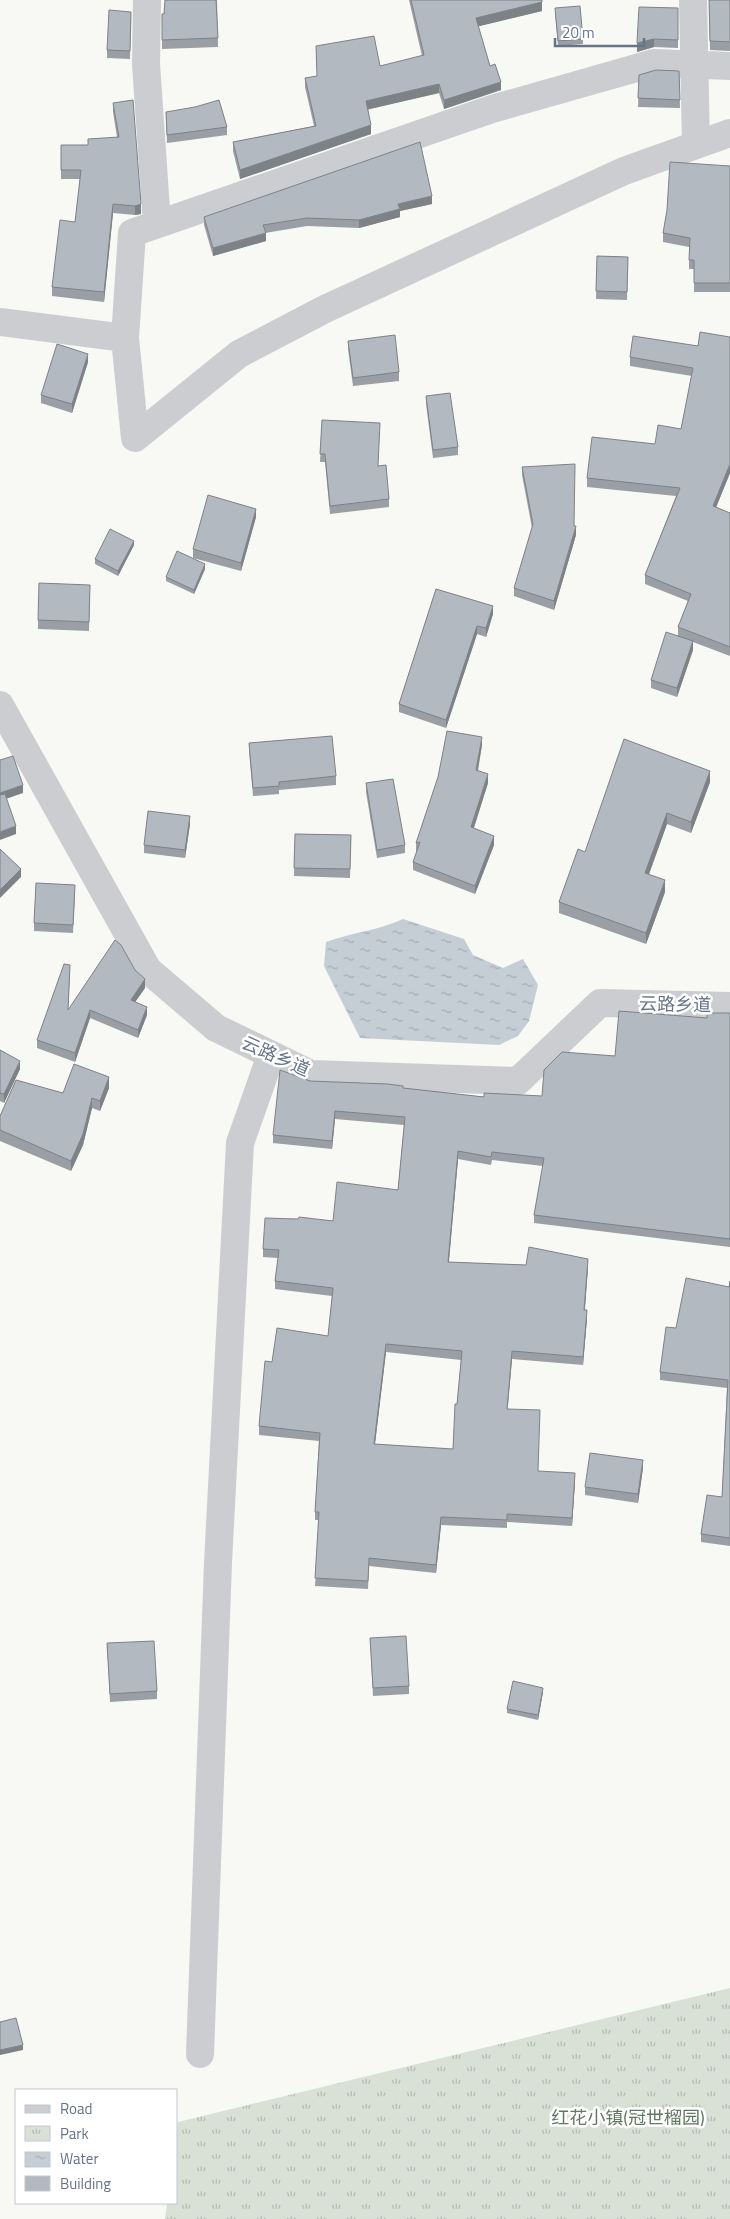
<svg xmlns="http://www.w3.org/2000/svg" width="730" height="2219" font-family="'Titillium Web','Noto Sans SC',sans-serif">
	<defs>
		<pattern id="park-tufts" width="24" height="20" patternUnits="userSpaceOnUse" patternTransform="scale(1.25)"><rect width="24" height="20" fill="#d9e1d6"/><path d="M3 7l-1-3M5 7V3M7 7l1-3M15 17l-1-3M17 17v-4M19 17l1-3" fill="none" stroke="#b4bbb3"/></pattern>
		<pattern id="water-ripples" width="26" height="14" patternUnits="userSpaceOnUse" patternTransform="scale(1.25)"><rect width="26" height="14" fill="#c4ced4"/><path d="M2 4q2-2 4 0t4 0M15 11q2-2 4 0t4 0" fill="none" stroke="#a3acb2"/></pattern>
	</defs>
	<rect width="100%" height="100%" fill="#f8f8f5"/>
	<path fill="url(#park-tufts)" d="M730 1988V2219H165L167 2203H176V2136L178 2122Z"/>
	<path fill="url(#water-ripples)" d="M403 919 464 939 473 955 503 968 523 959 538 985 529 1021 518 1036 499 1045 360 1038 324 966 326 942C353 932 377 931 403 919Z"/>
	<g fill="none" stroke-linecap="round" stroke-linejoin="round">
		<path stroke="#cbcdd1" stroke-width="28" d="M147 0 146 64 157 224
			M693 0 696 145
			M0 322 125 338 135 438 239 354 325 309 624 171 730 133
			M125 338 132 233 492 109 654 63 730 66
			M0 705 148 970 216 1028 311 1074 518 1081 600 1003 730 1006
			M200 2054 218 1563 240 1143 271 1055"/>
	</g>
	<path fill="#9a9fa5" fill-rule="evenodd" d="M165 0H217L218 47 162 49V14H164Z
		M409 0H542V11L478 26 490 66 501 90 444 109 439 93 368 109 371 134 240 179 233 151V142L314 126 305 87V78L380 66 422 56Z
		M709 0H730V51L710 50Z
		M678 8V48L654 47 637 52Z
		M131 12 130 59 107 58V50Z
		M555 12 583 39V44L558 46Z
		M679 71 680 108 638 107 639 75Z
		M113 103 141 214 135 215 113 213 104 302 52 296V287L75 222 80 179H61V145H88L117 137 113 112Z
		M166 112 227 127V135L167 143Z
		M730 166V292H694V269H689V247L663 242V233Z
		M432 204 400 211V217L359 228 307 226 265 233 266 241 213 256 204 225V217Z
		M597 256 628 257 627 300 596 299Z
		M730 337V473L716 507 730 513V656L693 642V650L677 697 651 688V680L678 636V627L688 601 645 584V575L676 496 587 487V478L655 444 681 429 692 376 630 366V357L698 346Z
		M348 341 399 372V381L353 386 348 349Z
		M88 362 72 413 41 403V395Z
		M426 396 458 447V455L433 458 426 404Z
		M322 420 378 466 389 499V507L330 514 325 462H320Z
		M522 467 574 526 576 535 554 610 514 596V588L532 528 522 475Z
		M256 517 241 571 193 558V549Z
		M134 545 118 576 95 564V559Z
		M205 569 194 594 166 581V577Z
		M436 589 493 614 486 637 477 634 446 728 399 712V704Z
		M90 593 89 631 38 629V620Z
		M249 743 336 776V785L279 790V794L253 796 249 751Z
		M482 745 478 771 488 783 474 828 494 845 475 894 413 870V862L417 851H416V843Z
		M710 782 691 833 667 824 649 874 665 892 646 944 559 913V902L585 852Z
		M366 783 405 845V853L377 858 366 792Z
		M190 824 185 858 144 853V845Z
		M295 834 351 835 350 878 294 876Z
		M75 894 73 933 34 931V923Z
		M70 974 68 1009 145 988 135 1002 147 1015 138 1038 90 1018 75 1062 37 1048V1040Z
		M730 1013V1247L534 1223V1215L543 1166 492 1160 491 1165 458 1159 449 1262 526 1265 588 1267 585 1310 587 1318 583 1365 512 1359 507 1409 538 1471 575 1481 572 1526 507 1522V1528L441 1525 436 1573 369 1566 368 1589 315 1586 319 1520H315V1512L319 1441 259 1435V1426L272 1362 328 1336 332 1296 275 1289V1281L278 1258 263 1257V1249L333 1221 398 1190 404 1125 335 1119 332 1149 273 1143V1135L310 1081 403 1088 484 1097 542 1096 615 1056 707 1018ZM386 1352 461 1360 453 1449 375 1444Z
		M0 1050 20 1069 4 1103 0 1101Z
		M109 1088 100 1111 92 1108 83 1145 71 1171 0 1141V1116L63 1093Z
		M730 1281V1546L701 1542V1534L722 1497 727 1388 660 1380V1372L676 1328 729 1287Z
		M643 1468 638 1503 585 1495V1487Z
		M370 1638 409 1686V1694L373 1696Z
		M107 1643 157 1691V1699L110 1702Z
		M543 1692 538 1720 507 1713V1709Z"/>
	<path fill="#7d8286" d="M542 2V11L476 27V18Z
		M654 39V47L637 52V43Z
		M501 82V90L444 109V100Z
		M439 84V93L366 110V101Z
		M371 125V134L240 179V170Z
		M432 196V204L400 211V217L359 228V220L398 204Z
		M113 204V213L104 302V292Z
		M141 204V214L135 215V206Z
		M266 233V241L213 256V248Z
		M88 354V362L72 413V404Z
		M730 464V473L713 515V506Z
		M256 509V517L241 571V563Z
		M576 526V535L554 610V601Z
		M134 541V545L118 576V571Z
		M205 564V569L194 594V590Z
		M493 606V614L486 637V628Z
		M477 626V634L446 728V720Z
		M693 641V650L677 697V688Z
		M482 737V745L476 779V770Z
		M710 771V782L691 833V822Z
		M488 774V783L471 836V827Z
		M23 785V793L0 801V793Z
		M667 813V824L645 885V873Z
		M190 816V824L185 858V850Z
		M16 826V834L0 840V832Z
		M494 836V845L475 894V886Z
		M21 869V877L0 898V890Z
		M665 880V892L646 944V933Z
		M145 979V988L131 1008V1000Z
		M147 1007V1015L138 1038V1030Z
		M90 1010V1018L75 1062V1053Z
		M20 1061V1069L4 1103V1094Z
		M109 1077V1088L100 1111V1101Z
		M92 1098V1108L83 1145 71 1171V1161Z
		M335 1111V1119L332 1149V1141Z
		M458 1151V1159L448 1270V1262Z
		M588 1259V1267L584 1318V1310Z
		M587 1310V1318L583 1365V1357Z
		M386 1344V1352L374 1452V1444Z
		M512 1351V1359L507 1417V1409Z
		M643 1460V1468L638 1503V1494Z
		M575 1473V1481L572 1526V1518Z
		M441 1517V1525L436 1573V1565Z
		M543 1688V1692L538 1720V1715Z
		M23 2045V2050L0 2055V2050Z"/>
	<path fill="#b3b9c0" stroke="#7d8286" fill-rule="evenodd" d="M165 0H216L218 38 162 40V14H164Z
		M411 0H542V2L476 18 490 66 495 64 501 82 444 100 439 84 366 101 371 125 240 170 233 142 316 126 305 78 317 76 316 46 374 36 380 66 424 55Z
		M709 0H730V42L710 41Z
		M580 6 583 39 558 41 555 8Z
		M639 7 678 8V40L654 39 637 43Z
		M109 10 131 12 130 51 107 50Z
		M656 70 679 71 680 100 638 98 639 75Z
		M133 100 141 204 135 206 113 204 104 292 52 287 60 220 75 222 81 170H61V145H88V139L119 137 113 103Z
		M219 100 227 127 167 135 166 112 195 107Z
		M420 142 432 196 398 204 400 209 359 220 307 218 263 225 266 233 213 248 204 217Z
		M670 162 730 166V283H694V260H689L690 238 663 233 667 210Z
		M597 256 628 257 627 292 596 291Z
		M700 332 730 337V464L713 506 730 513V647L678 627 691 594 645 575 680 488 587 478 592 437 655 444 658 425 681 429 693 368 630 357 633 336 698 346Z
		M395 335 399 372 353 378 348 341Z
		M57 344 88 354 72 404 41 395Z
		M450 393 458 447 433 450 426 396Z
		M322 420 380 423 378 466 386 465 389 499 330 506 325 454H320Z
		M575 464 574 526H576L554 601 514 588 533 524 522 467Z
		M208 495 256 509 241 563 193 549Z
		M110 529 134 541 118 571 95 559Z
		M177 551 205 564 194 590 166 577Z
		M39 583 90 585 89 622 38 620Z
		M436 589 493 606 486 628 477 626 446 720 399 704Z
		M666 632 693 641 677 688 651 680Z
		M447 731 482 737 476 770 488 774 471 827 494 836 475 886 413 862 420 842 416 843 438 777Z
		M332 736 336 776 279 782V786L253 788 249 743Z
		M624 739 710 771 691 822 667 813 645 873 665 880 646 933 559 902 578 849 585 852Z
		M13 756 23 785 0 793V760Z
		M393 779 405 845 377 850 366 783Z
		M5 794 16 826 0 832V795Z
		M148 811 190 816 185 850 144 845Z
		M295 834 351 835 350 869 294 868Z
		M0 849 21 869 0 890Z
		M36 883 75 885 73 925 34 923Z
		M115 940 121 945 135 970 145 979 131 1000 147 1007 138 1030 90 1010 75 1053 37 1040 64 964 70 965 68 1010Z
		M619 1011 707 1018V1013H730V1239L534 1215 544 1158 492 1152 491 1157 458 1151 448 1262 526 1265 529 1247 588 1259 584 1310H587L583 1357 512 1351 507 1409 540 1410 538 1471 575 1473 572 1518 507 1514V1520L441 1517 436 1565 369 1558 368 1581 315 1578 319 1512H315L320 1433 259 1426 265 1361 272 1362 277 1328 328 1336 333 1288 275 1281 279 1250 263 1249 265 1218 298 1219 299 1217 333 1221 337 1182 398 1190 405 1117 335 1111 332 1141 273 1135 280 1070 310 1081 388 1084 403 1086V1088L484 1097V1093L542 1096 544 1070 562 1052 615 1056ZM386 1344 462 1351 457 1404H455L453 1449 374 1444Z
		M0 1050 20 1061 4 1094 0 1093Z
		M74 1064 109 1077 100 1101 92 1098 83 1134 71 1161 0 1130V1116L16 1080 63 1093Z
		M686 1278 729 1287 730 1281V1538L701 1534 707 1495 722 1497 728 1380 660 1372 666 1327 676 1328Z
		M590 1453 643 1460 638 1494 585 1487Z
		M406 1636 409 1686 373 1688 370 1638Z
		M154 1641 157 1691 110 1694 107 1643Z
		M513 1681 543 1688 538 1715 507 1709Z
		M16 2018 23 2045 0 2050V2022Z"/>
	<g text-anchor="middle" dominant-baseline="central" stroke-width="5" stroke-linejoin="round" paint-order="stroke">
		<g font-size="18" fill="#657489" stroke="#fff">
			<text transform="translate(675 1004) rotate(1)">云路乡道</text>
			<text transform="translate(276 1056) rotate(24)">云路乡道</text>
		</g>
		<g font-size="18" fill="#627a60" stroke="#fff">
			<text x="628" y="2117">红花小镇(冠世榴园)</text>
		</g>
	</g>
	<rect x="15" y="2089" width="162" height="115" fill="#ffffff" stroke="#c1c7d0"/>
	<rect x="25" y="2105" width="25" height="8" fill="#cbcdd1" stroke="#c1c7d0"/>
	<text x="60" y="2114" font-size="15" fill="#657489">Road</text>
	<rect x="25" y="2126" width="25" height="15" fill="url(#park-tufts)" stroke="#c1c7d0"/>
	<text x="60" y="2139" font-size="15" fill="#657489">Park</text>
	<rect x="25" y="2152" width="25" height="15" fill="url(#water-ripples)" stroke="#c1c7d0"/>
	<text x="60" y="2164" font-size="15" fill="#657489">Water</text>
	<rect x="25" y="2176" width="25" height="15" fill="#b3b9c0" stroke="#c1c7d0"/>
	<text x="60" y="2189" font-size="15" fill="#657489">Building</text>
	<path d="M555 38v8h89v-8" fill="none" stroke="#657489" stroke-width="2.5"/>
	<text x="562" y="38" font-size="15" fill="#657489" stroke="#ffffff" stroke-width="4" paint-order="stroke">20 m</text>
</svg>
